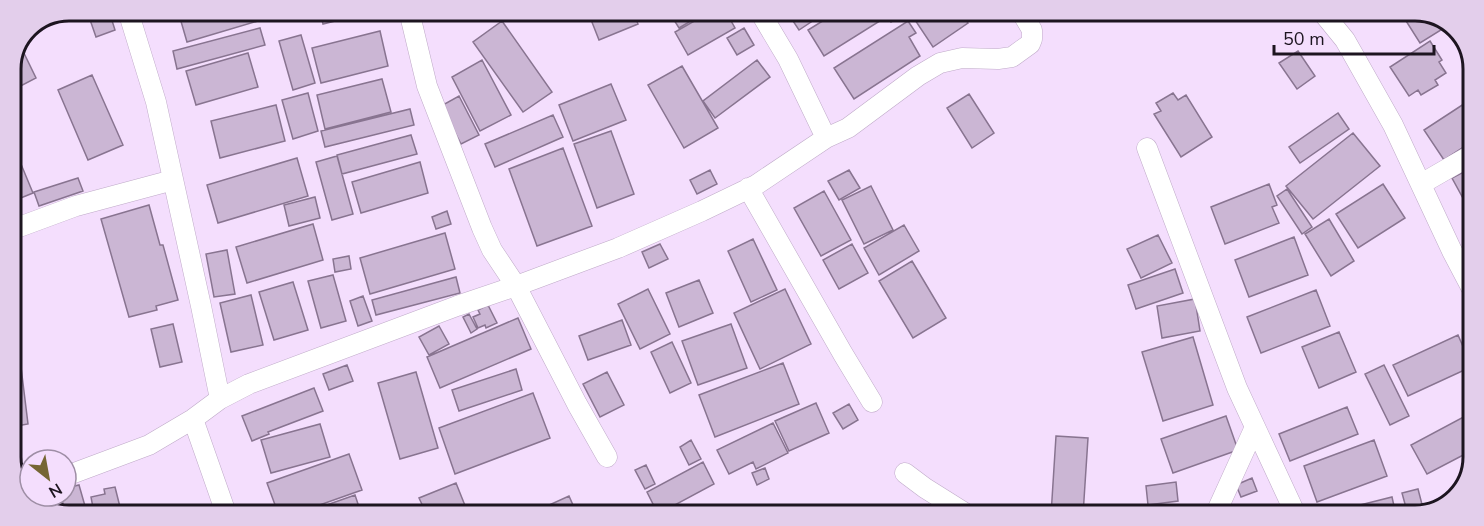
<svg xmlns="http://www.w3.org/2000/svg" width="1484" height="526" font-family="'Nunito Sans',sans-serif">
	<rect width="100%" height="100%" fill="#f4defd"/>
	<path fill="#cbb6d4" stroke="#887490" stroke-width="1.5" d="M87 11H109L115 30 96 37Z
		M178 11H255L258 21 187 42Z
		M320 11H371V12L323 24Z
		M542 12H567L545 21Z
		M588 12H633L638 24 599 40Z
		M669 12H706L679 28Z
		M710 12H726L735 28 688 55 675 32Z
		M787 12H826L799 30Z
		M837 12H879L883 19 824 56 808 30Z
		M886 12H903L904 15 891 22Z
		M920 12H961L968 23 933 47 913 17Z
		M1401 13 1433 14 1449 25 1420 43Z
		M502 21 552 92 523 112 473 42Z
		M908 21 916 33 909 37 920 56 854 99 834 68Z
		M260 28 265 45 177 69 173 51Z
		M744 28 754 45 737 55 727 38Z
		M380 31 388 66 321 83 312 48Z
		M301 35 315 83 293 90 279 41Z
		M1430 41 1442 60 1439 62 1446 73 1435 80 1438 85 1421 95 1418 90 1409 96 1390 67Z
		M20 45 36 78 11 91V66Z
		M1298 51 1315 76 1297 89 1279 63Z
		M248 53 258 87 196 105 186 71Z
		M482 60 511 115 480 131 452 77Z
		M757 60 770 77 715 118 703 101Z
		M682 66 718 128 684 148 648 85Z
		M92 75 123 145 88 160 58 90Z
		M382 79 391 112 325 129 317 95Z
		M611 84 626 120 573 141 559 105Z
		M308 93 318 131 293 139 282 100Z
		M1173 93 1178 100 1186 95 1212 137 1181 157 1154 114 1161 111 1156 103Z
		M969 94 994 133 972 148 947 108Z
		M459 96 479 135 461 144 441 106Z
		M1473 98V141L1444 160 1424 130Z
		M276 105 285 141 220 158 211 121Z
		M410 109 414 125 325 147 321 131Z
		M1338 113 1349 129 1300 163 1289 147Z
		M553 115 563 137 495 167 485 144Z
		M611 131 634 194 597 208 574 144Z
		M1353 133 1380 166 1313 219 1286 186Z
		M411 135 417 154 342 174 337 155Z
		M11 140 33 193 11 202Z
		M563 148 592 226 537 246 509 169Z
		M337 156 353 214 332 220 316 162Z
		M297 158 308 196 218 223 207 185Z
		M420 162 428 193 361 213 352 182Z
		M1473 167 1472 209 1470 211 1452 178Z
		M710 170 717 184 697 194 690 180Z
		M849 170 860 188 839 200 828 181Z
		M78 178 83 191 39 206 34 192Z
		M1269 184 1277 205 1272 207 1279 223 1225 244 1211 207Z
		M1383 184 1405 218 1358 248 1336 214Z
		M871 186 893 230 864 244 842 200Z
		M1287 189 1312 227 1302 234 1277 196Z
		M824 191 851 240 821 256 794 208Z
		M315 197 320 218 289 226 284 205Z
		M149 205 160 245H163L178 300 156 306 157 310 129 317 101 219Z
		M447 211 451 224 436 229 432 217Z
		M1329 219 1354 261 1331 276 1305 234Z
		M313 224 323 260 247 283 236 247Z
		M904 225 919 251 879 275 864 248Z
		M445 233 455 269 370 294 360 258Z
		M1158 235 1172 263 1141 278 1127 249Z
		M1294 237 1308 275 1249 297 1235 260Z
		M753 239 777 290 751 302 728 251Z
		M660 244 668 259 649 268 642 252Z
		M852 244 868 273 839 289 823 260Z
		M227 250 235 294 214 297 206 254Z
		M349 256 351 269 335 272 333 259Z
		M912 261 946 318 913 338 879 281Z
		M1175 269 1183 293 1136 309 1128 285Z
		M333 275 346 321 321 328 308 281Z
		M456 277 460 293 376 315 372 300Z
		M699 280 713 313 679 327 666 293Z
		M293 282 308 330 274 340 259 292Z
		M648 289 670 334 640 349 618 304Z
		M785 289 811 344 760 369 734 313Z
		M1316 290 1330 326 1261 353 1247 317Z
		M251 295 263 345 231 352 220 303Z
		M363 296 372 321 358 326 350 301Z
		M1195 299 1200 331 1162 338 1157 306Z
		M488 305 497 323 486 328 485 325 478 328 473 317 480 314 478 310Z
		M469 314 477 329 471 333 463 317Z
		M518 318 531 349 440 388 427 357Z
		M622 320 631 345 588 360 579 336Z
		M173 324 182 362 160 367 151 329Z
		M731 324 747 368 698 385 682 341Z
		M439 326 449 344 429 355 419 337Z
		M1339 332 1356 372 1319 388 1302 347Z
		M1458 335 1471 365V367L1408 396 1393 365Z
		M1193 337 1213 405 1163 421 1142 352Z
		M672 342 691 383 670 393 651 352Z
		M20 359 28 424 11 427V360Z
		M783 363 799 404 715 437 699 395Z
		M347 365 353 381 329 390 323 374Z
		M1384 365 1409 416 1390 425 1365 374Z
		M516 369 522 390 459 411 452 390Z
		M416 372 438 448 400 459 378 383Z
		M607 372 624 405 600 417 583 384Z
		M314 388 323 411 268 432 269 434 252 441 242 416Z
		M533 393 550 438 455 474 439 428Z
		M816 403 829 433 789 451 775 421Z
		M849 404 858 420 843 429 833 413Z
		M1347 407 1358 434 1290 461 1279 434Z
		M1471 413V451L1427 474 1411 445Z
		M1226 416 1238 450 1173 473 1161 439Z
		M773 423 788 453 756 469 753 462 729 474 717 450Z
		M320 424 330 457 271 473 261 440Z
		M1056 436 1088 438 1083 515H1051Z
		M691 440 701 459 689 465 680 447Z
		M1374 440 1387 476 1317 502 1304 466Z
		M349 454 362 490 297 513H278L267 483Z
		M703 462 714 484 658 514 647 492Z
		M646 465 655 484 645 489 635 470Z
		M765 468 769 479 757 485 752 473Z
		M1252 478 1257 491 1241 497 1236 485Z
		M1176 482 1178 501 1148 505 1146 486Z
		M456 483 468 513H426L419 498Z
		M79 485 85 506 65 512 61 496H66V488Z
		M115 487 120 507 115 508 116 513H94L91 497 105 494 104 489Z
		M1418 489 1424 512 1415 515H1408L1402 493Z
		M355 495 361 513H304Z
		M569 496 577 514H537L536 511Z
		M1392 497 1396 515H1350L1348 508Z
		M1183 509 1184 515H1146V514Z"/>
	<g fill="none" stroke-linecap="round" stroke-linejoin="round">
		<defs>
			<path id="minor" d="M128 11 156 102 201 306 220 399
				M409 11 427 86 482 228 492 250 516 286 577 404 607 457
				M760 12 788 59 826 138
				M1323 13 1345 40 1393 125 1452 251 1472 289
				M1147 148 1237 388 1296 515
				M1421 184 1473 154
				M748 188 843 354 872 402
				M11 230 76 206 173 180
				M193 419 226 513
				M905 473 925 488 968 515
				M66 476 149 445 193 419 220 399 249 384 457 306 516 286 618 248 702 211 756 185 826 138 848 128 918 76 940 63 962 58 998 59 1012 57 1030 44 1032 39V30L1022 13
				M21 487 30 485
				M1215 515 1255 427"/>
		</defs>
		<use href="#minor" stroke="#bfaac8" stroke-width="21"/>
		<use href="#minor" stroke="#fff" stroke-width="20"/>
	</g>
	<path d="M0 0H1484V526H0ZM69 21H1415A48 48 0 0 1 1463 69V457A48 48 0 0 1 1415 505H69A48 48 0 0 1 21 457V69A48 48 0 0 1 69 21Z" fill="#e3ceeb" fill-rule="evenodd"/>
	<path fill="none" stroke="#1d1520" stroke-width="3" d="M69 21H1415A48 48 0 0 1 1463 69V457A48 48 0 0 1 1415 505H69A48 48 0 0 1 21 457V69A48 48 0 0 1 69 21Z"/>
	<g transform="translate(48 478) rotate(149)"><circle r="28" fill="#f4defd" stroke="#9e8ea5" stroke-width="1.5"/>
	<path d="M0-4.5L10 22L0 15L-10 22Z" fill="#766634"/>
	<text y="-9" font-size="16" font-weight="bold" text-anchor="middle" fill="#1d1520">N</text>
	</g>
	<path d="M1274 45v9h160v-9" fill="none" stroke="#1d1520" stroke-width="3"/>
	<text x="1283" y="45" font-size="18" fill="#1d1520" stroke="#f4defd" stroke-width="4.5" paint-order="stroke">50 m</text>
</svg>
